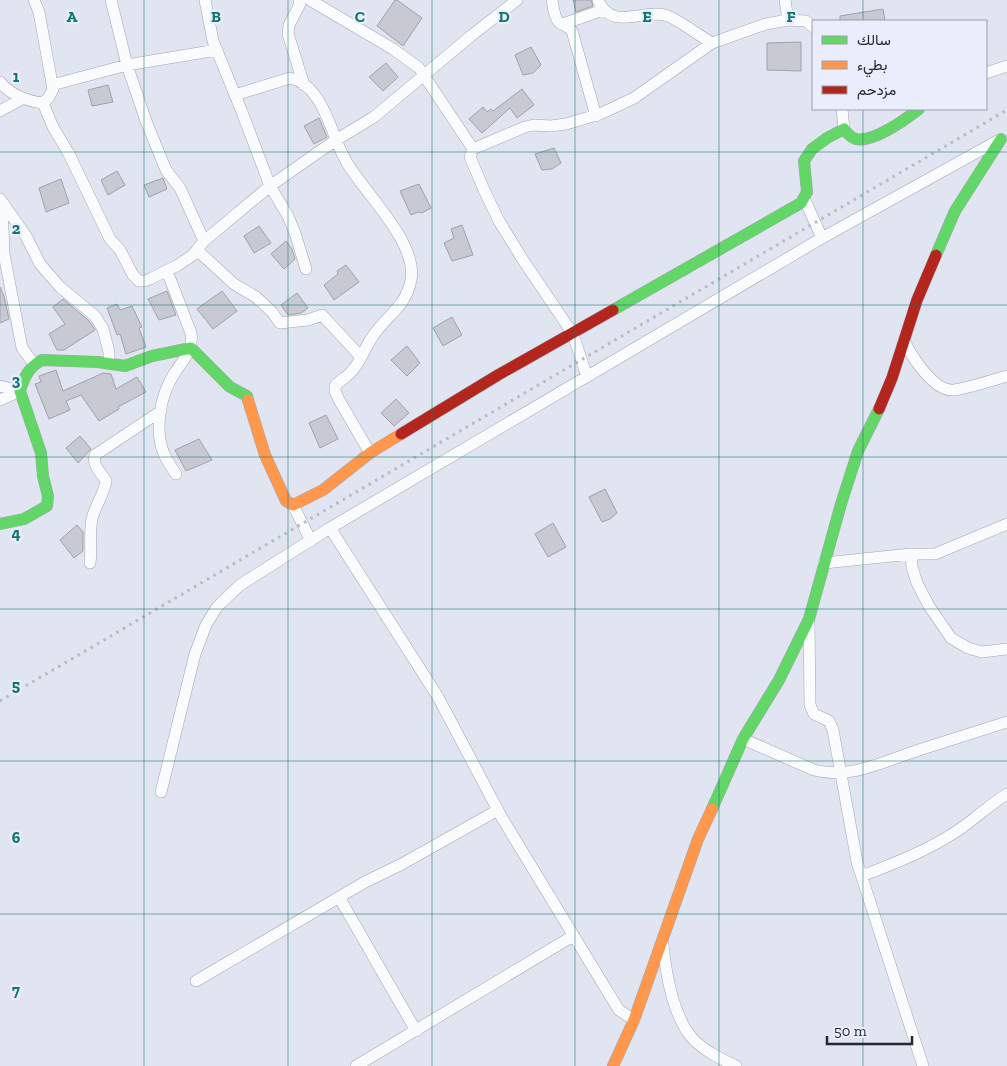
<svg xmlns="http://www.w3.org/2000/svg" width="1007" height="1066" font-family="'Zilla Slab',Vazirmatn,serif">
	<rect width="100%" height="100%" fill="#e1e4f1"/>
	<path fill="#c7c9d3" stroke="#a0a1ac" d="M395 0H397L422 18 403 46 377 26Z
		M573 0H591L593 6 576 12Z
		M883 9 885 21H840V16Z
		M801 42V71L767 70V43Z
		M531 47 541 65 533 73 523 75 515 55Z
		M386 63 398 77 383 91 369 77Z
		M108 85 113 102 92 106 88 90Z
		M522 89 534 105 517 118 510 108 482 133 469 119 483 107 487 112 491 109 493 111Z
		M319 118 327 137 314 144 304 126Z
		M554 148 561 163 552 169 542 170 535 154Z
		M117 171 125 185 108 195 101 180Z
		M163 178 167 189 149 197 144 185Z
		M61 179 69 203 46 212 39 188Z
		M419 184 431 208 422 213 418 212 411 215 400 191Z
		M462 225 473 255 452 261 444 243 454 238 451 229Z
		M259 226 271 243 254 253 244 236Z
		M286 241 292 249 295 259 284 269 271 254Z
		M346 265 359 282 334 300 324 285 338 274 337 271Z
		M0 287 4 296 9 319 0 323Z
		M167 291 176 315 159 320 148 299Z
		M222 291 237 311 213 329 197 309Z
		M297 293 308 308 301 313 288 315 281 305Z
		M63 299 89 321 95 330 64 350H57L49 334 65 324 53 307Z
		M117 304 120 310 132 306 142 327 139 328 146 347 126 354 120 334 117 335 107 308Z
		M452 317 462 335 443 346 433 328Z
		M407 346 420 363 407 376 391 360Z
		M56 370 63 391 103 373 111 374 116 389 137 377 146 392 118 407 119 409 99 421 81 395 66 401 70 410 49 419 35 384 41 382 39 376Z
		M396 399 409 413 394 426 381 413Z
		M326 415 338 439 320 448 309 423Z
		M80 436 91 449 78 463 66 448Z
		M199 439 212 460 186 471 175 450Z
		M605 489 617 513 610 519 602 522 589 497Z
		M553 523 566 547 548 557 535 534Z
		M77 525 83 532V551L74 558 60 540Z"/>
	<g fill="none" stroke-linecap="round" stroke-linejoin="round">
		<defs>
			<path id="street" d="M34 0 39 12 53 89 49 97 43 103 53 127 68 152 110 239 120 250 133 275 139 281H145L150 279 178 265 193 255 204 241 270 186 336 140 374 117 472 35 517 0
				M111 0 127 65 146 121 166 170 180 188 204 241
				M205 0 213 41 242 112 270 186 288 216 295 233 306 269
				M299 0 300 4 289 25 288 34 304 85
				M310 0 393 49 419 68 473 149 470 157 484 190 499 221 523 260 573 334 587 377
				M552 0C553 6 554 16 558 21 562 26 568 25 572 31L596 116
				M598 0C612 33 645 7 668 16 682 22 698 35 712 43
				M785 0 788 20
				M563 24 603 10
				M986 73 1007 66
				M0 82C11 95 26 101 43 103
				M52 85 127 65 217 50
				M235 95 290 78C326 86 331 140 349 166 367 195 418 244 411 280 406 307 387 315 373 336 365 347 361 361 352 371 347 377 340 380 335 386V391L339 400 370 453
				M842 109 844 129
				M0 111 22 99
				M473 149 525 127 534 125 551 126 566 124 600 114 634 98 712 43 766 24 788 20 806 21 813 27
				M804 198 822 238
				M0 199 26 236 40 264 60 287 95 316 103 329 109 352V363
				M2 202 4 254 22 348 34 364
				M197 250 234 284 256 297 272 312 280 323 308 320 322 315 361 357
				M167 271 191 333C194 350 183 360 174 374 160 396 154 429 164 454 167 461 171 467 176 474
				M904 340C911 356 934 392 954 390 970 388 992 380 1007 376
				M0 386 20 391
				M0 400 20 391
				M293 505 311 541
				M330 528 438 697 502 818 614 1002 619 1010 634 1020
				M911 554 912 567 917 583 929 606 951 638 968 648 982 652 1007 649
				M90 563C92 548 89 533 92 519 95 505 104 495 106 481 101 472 92 466 95 455L161 411
				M824 563 911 554H935L1007 524
				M809 623 810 705 814 714 829 721 833 730 857 862 923 1066
				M743 739 814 770C851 780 887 760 922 749 950 740 979 731 1007 722
				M161 792 195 654 206 625 217 607 240 585 330 528 822 238 999 140
				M862 876C895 863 927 851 957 831 974 820 989 805 1007 794
				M339 897 416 1031
				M663 945C666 974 674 1022 696 1042 708 1053 721 1059 736 1066
				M196 981 365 882 402 864 498 810
				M356 1066 573 936"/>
			<path id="fast" d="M936 255 955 211 1001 139
				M613 310 801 203 807 192 804 161 812 149 827 138 844 129C847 133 851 138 856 139 873 143 906 119 919 109
				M0 524 24 519 47 506 48 496 43 476 41 453 20 391C24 377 29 367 42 360L98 362 125 366 152 356 191 348 230 387 247 396 248 400
				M712 809 743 739 779 680 809 619 841 504 858 451 879 409"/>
			<path id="slow" d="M248 400 265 455 286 501 293 505 323 490 370 453 401 434
				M613 1066 634 1020 698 839 712 809"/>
			<path id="jam" d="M879 409 892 378 917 300 936 255
				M401 434 498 375 613 310"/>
		</defs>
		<use href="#street" stroke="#a2a5af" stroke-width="12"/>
		<use href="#fast" stroke="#a2a5af" stroke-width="12"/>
		<use href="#slow" stroke="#a2a5af" stroke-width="12"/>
		<use href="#jam" stroke="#a2a5af" stroke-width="12"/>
		<use href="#street" stroke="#fafbfd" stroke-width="11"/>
		<use href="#fast" stroke="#63d668" stroke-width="11"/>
		<use href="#slow" stroke="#ff974d" stroke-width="11"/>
		<use href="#jam" stroke="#b3261e" stroke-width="11"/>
		<path stroke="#b9babd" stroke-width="3" stroke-dasharray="2.5 5" stroke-linecap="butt" d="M0 701 1007 110"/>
	</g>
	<path fill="none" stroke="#0f766e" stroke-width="1" stroke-opacity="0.55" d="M144 0V1066M288 0V1066M432 0V1066M575 0V1066M719 0V1066M863 0V21M863 109V1066M0 152H1007M0 305H1007M0 457H1007M0 609H1007M0 761H1007M0 914H1007"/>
	<g font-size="16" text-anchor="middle" font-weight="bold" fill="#0f766e" stroke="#eaedfc" stroke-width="4.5" stroke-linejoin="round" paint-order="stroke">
		<text x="72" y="22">A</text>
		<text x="216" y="22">B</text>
		<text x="360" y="22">C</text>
		<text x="504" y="22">D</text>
		<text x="647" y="22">E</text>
		<text x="791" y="22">F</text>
		<text x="16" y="82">1</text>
		<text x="16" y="234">2</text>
		<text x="16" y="386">3</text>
		<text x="16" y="539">4</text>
		<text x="16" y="691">5</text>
		<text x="16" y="843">6</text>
		<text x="16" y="996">7</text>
	</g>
	<rect x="812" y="20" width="175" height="90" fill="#eaedfc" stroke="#9c9eab"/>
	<rect x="822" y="36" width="25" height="8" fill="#63d668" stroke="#9c9eab"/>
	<text x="857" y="45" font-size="15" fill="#262731">سالك</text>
	<rect x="822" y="61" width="25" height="8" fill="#ff974d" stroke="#9c9eab"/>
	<text x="857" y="70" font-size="15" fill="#262731">بطيء</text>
	<rect x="822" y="86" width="25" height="8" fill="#b3261e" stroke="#9c9eab"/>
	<text x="857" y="95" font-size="15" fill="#262731">مزدحم</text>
	<path d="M827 1036v8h85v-8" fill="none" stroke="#262731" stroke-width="2.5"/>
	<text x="834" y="1036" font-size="15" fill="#262731" stroke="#eaedfc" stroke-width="4" paint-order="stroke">50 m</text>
</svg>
